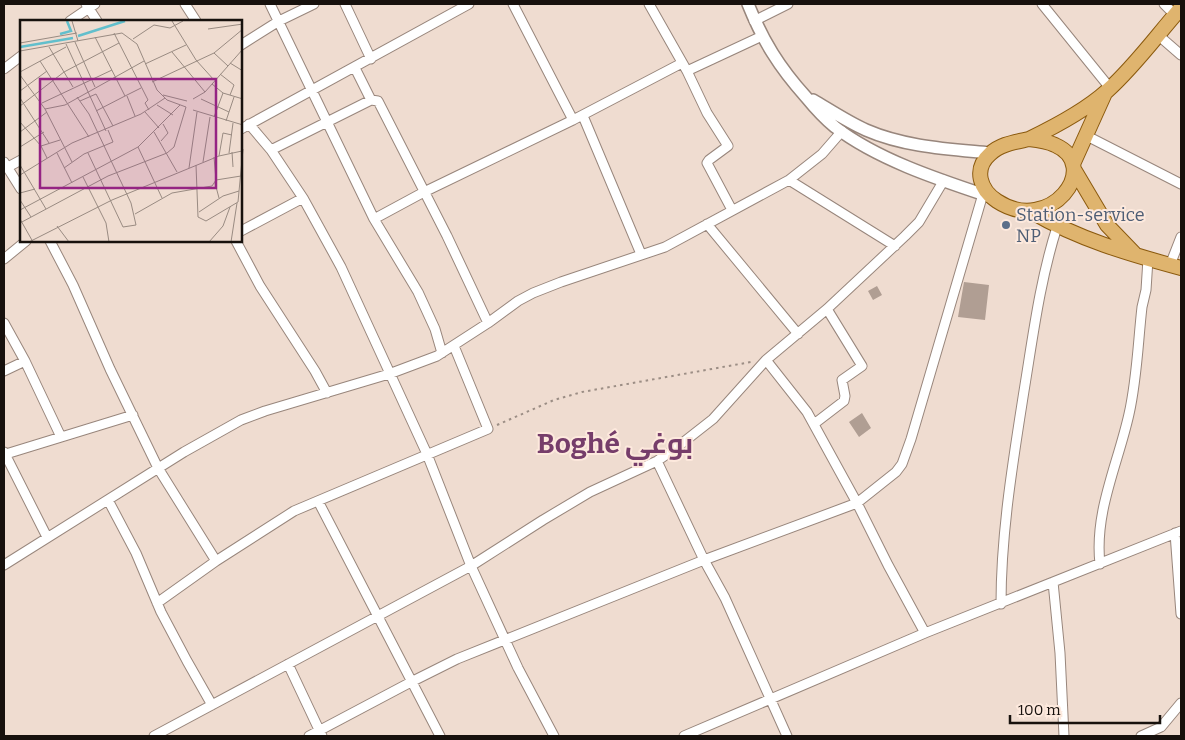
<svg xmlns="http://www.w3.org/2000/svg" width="1185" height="740" font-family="Bitter,Cairo,serif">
	<rect width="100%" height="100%" fill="#efdcd0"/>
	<path fill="#b09e93" d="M964 282 989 285 985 320 958 317Z
		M877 286 882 295 873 300 868 291Z
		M862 413 871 428 859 437 849 422Z"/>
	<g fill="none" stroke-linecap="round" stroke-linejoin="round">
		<defs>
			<path id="minor" d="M86 4 97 21
				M185 4 196 21
				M270 4 374 219 418 292 435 329 442 353
				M345 4 371 59
				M513 4 573 120 682 63
				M649 4 687 71 707 113 728 146 709 160 707 163 732 210
				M1042 4 1110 88
				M1164 4 1175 15
				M70 21 95 4
				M754 21 788 4
				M1158 35 1181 55
				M241 45 279 21 314 4
				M355 68 371 100
				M4 69 21 56
				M687 71 762 36
				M583 116 641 254
				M249 124 271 150 303 198 341 267 427 454 471 566 518 668 554 736
				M241 129 469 4
				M1087 136 1181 184
				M271 150 371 100 378 101 447 236 488 323
				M4 162 21 189
				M8 167 21 160
				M789 180 895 246
				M374 219 424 192 573 120
				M707 224 798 334
				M241 231 303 198
				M50 241 73 285 110 369 158 468 216 561
				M236 241 260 286 315 371 327 393
				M4 259 26 241
				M1170 265 1181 237
				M4 323 25 361 61 437
				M766 360 807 412 857 503 888 565 925 633
				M4 371 25 361
				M814 424 844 401 845 396 842 380 862 366 827 309
				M4 452 47 537
				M6 454 133 415
				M657 461 704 560 725 598 787 736
				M108 500 136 553 161 612 187 661 212 705
				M318 501 440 736
				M1175 533 1181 614
				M1100 564C1094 512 1118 464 1129 414 1137 379 1138 342 1142 307L1146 290 1148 259
				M4 565 184 452 241 420 265 411 389 374 437 356 488 323 518 301 533 293 561 282 665 247 789 180 822 154 842 131
				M1053 582 1060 653 1064 736
				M157 603 216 561 294 511 488 429 454 346
				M1001 604C1001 533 1013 461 1024 391 1033 336 1040 280 1057 227
				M288 664 322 736
				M154 736 471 566 543 520 590 492 657 461 676 448 713 419 766 360 827 309 905 236 919 222 944 180
				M309 736 411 682 457 659 704 560 857 503 896 472 902 464 911 439 983 194
				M684 736 925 633 1181 531
				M1141 736 1161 727 1181 703"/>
			<path id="tertiary" d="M748 4C763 41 779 67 806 97 815 108 824 118 835 127 878 160 940 180 991 197
				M813 100C830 110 848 122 866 130 905 147 949 149 990 153"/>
			<path id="primary" d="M1029 139C1038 140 1047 141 1055 145 1103 166 1050 236 997 201 980 190 973 169 990 154 1000 144 1016 142 1029 139Z
				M1029 139C1054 127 1087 109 1107 91 1135 66 1157 35 1181 8
				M1073 164 1105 93
				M1075 171 1107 225 1134 253
				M1032 212C1078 239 1129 254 1181 268"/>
		</defs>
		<use href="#minor" stroke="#98867c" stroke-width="11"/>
		<use href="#tertiary" stroke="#98867c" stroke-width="14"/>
		<use href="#primary" stroke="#8b5a0e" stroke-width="16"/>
		<path stroke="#9c8e85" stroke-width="2" stroke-dasharray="2.5 4" stroke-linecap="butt" d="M497 425 554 400 582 392 751 362"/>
		<use href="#minor" stroke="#fff" stroke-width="9"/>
		<use href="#tertiary" stroke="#fff" stroke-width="11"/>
		<use href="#primary" stroke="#dfb46e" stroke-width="14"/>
	</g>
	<circle fill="#5c6f8a" stroke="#fde9dd" stroke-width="2" cx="1006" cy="225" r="5"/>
	<g text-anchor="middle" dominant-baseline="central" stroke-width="4" stroke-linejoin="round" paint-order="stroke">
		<g font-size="18" fill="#4e5e75" stroke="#fde9dd" text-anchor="start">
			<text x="1016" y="215">Station-service<tspan x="1016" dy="21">NP</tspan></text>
		</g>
		<g font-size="28" font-weight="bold" fill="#763d6a" stroke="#fde9dd">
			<text x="615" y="443">Boghé بوغي</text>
		</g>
	</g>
	<g transform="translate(20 20)">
		<rect width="222" height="222" fill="#efdcd0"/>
		<path fill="none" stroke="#62bfcc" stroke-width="2.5" d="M40 14 51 11 47 1M58 16 105 1M0 27 53 18"/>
		<path fill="none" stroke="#998b82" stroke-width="1" d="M52 1 58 21M152 1 176 40 194 60M188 9 223 4M94 13 128 80 125 83 129 90M75 17 105 76 121 68M113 19 134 5 150 8 163 1M55 22 75 67M0 23 57 13M46 24 86 111M29 27 53 67M0 31 102 13 117 24 137 70 147 80 166 87M152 32 185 72M20 41 69 117M210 43 223 51M125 44 166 25M208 46 194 33 223 9M0 52 46 27M200 54 214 65 210 75M0 55 25 89 52 142M132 62 194 33M192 64 203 73 223 79M0 71 27 51M143 75 167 81M107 76 115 96M57 77 69 94 111 183 116 205 103 207 68 133M0 78 29 123M173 79 185 72 223 29M181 79 209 92M60 81 76 74 93 106M22 83 92 50M137 85 153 95M0 86 44 52 99 23M25 89 45 85 124 41M173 90 223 105M76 91 105 76M125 92 139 108M194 97 203 73M206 101 214 77M0 102 21 126 27 138M0 112 27 92M134 112 157 152M141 121 148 113 143 104M21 126 40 120M0 127 24 112M118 127 142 178M212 132 213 147M37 133 52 163M209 133 213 103M199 136 203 113 212 115M183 142 190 97M0 145 26 189M176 145 178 197 186 201 218 182 223 129M44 148 64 134 93 122 88 110M169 148 177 92M0 155 52 123 121 94 145 78M63 157 86 203 89 222M196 160 221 156M195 163 199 178M0 173 15 169M0 180 11 197M0 190 118 127 160 85M179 192 203 176 219 171M115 194 152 173 192 166 196 160 194 137M0 199 13 222M0 203 88 156 147 133 154 127 166 87M37 206 49 222M9 222 92 180 199 136 222 131M189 222 203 206 210 187M211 222 217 183"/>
		<path fill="#952483" fill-opacity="0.15" stroke="#952483" stroke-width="2.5" d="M20 59H196V168H20Z"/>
		<rect width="222" height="222" fill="none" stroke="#17110d" stroke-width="2.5"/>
	</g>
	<rect width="1185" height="740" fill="none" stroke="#17110d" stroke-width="10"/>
	<path d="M1010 715v8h150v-8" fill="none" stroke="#17110d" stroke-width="2.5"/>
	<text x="1018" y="715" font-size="15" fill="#17110d" stroke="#fde9dd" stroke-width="4" paint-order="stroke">100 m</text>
</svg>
